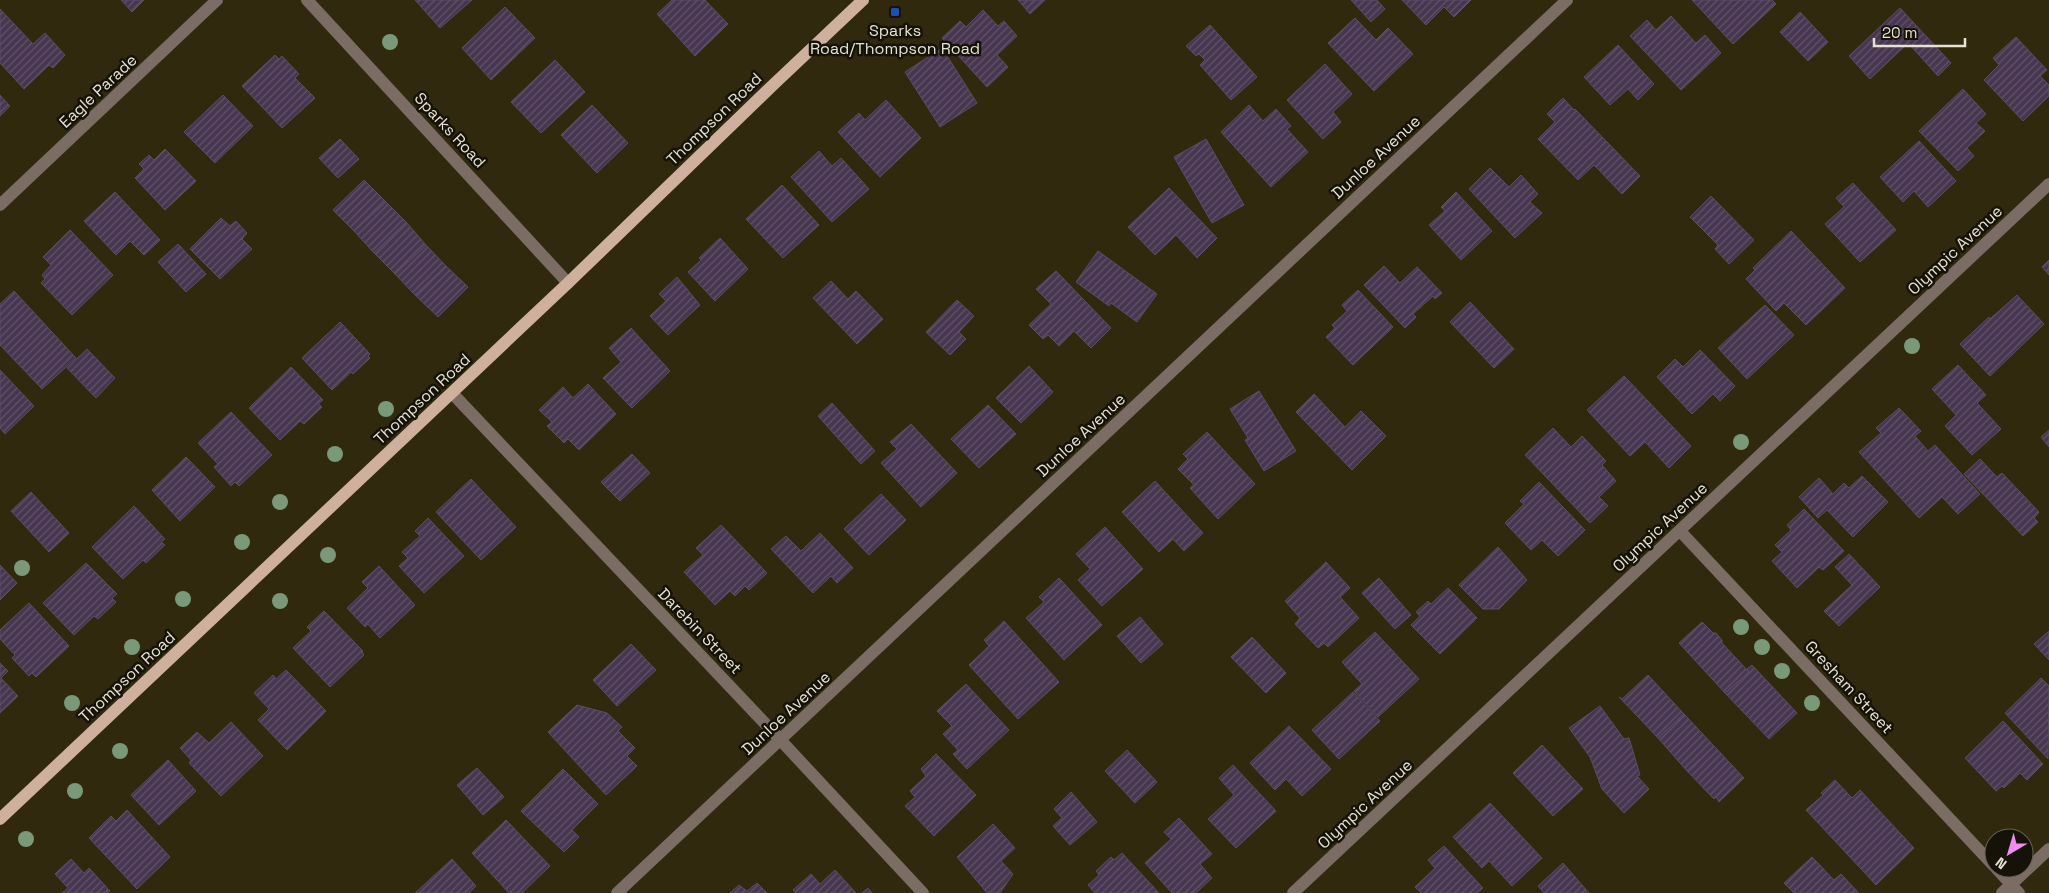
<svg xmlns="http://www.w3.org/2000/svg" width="2049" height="893" font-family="'Space Grotesk',sans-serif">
	<defs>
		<pattern id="building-hatch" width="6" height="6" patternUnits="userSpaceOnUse" patternTransform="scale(1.25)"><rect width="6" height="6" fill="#483651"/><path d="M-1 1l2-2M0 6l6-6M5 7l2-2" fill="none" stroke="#625369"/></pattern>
	</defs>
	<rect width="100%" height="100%" fill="#30290e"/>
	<path fill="url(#building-hatch)" stroke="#5c4c64" d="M121 0H144L132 12Z
		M415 0H472L440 28Z
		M672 0H705L728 24 695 56 657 14Z
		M1018 0H1045L1030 14Z
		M1351 0H1377L1385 9 1371 22Z
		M1402 0H1471L1454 17 1444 7 1426 25Z
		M1692 0H1772L1776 4 1733 44Z
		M505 7 535 38 491 80 462 48Z
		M1900 8 1951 63 1938 76 1908 43 1870 79 1849 56Z
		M0 9 33 44 45 33 65 55 53 68 49 65 24 89 0 63Z
		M983 10 998 26 1004 21 1017 36 997 55 1008 67 987 87 942 38 960 21 966 27Z
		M1800 12 1828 42 1808 61 1780 32Z
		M1671 16 1696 43 1705 35 1721 53 1681 90 1630 36 1647 20 1656 30Z
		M1355 18 1376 40 1388 28 1413 54 1374 91 1328 43Z
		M1210 25 1257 77 1231 100 1200 65 1205 60 1199 54 1196 56 1186 46Z
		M2016 37 2047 70 2040 76 2049 85V96L2023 121 1984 80 1999 65 1993 58Z
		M1618 45 1654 84 1638 100 1628 89 1610 105 1584 77Z
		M942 48 977 103 940 127 905 72Z
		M275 55 279 59 282 56 299 74 295 78 315 98 282 128 242 86Z
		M555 60 585 92 541 133 511 102Z
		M1325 64 1352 94 1333 112 1341 122 1323 139 1287 100Z
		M1963 89 1986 114 1976 123 1985 131 1967 148 1974 156 1958 171 1919 131Z
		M0 95 10 106 0 116Z
		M223 95 253 126 215 163 184 132Z
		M1563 98 1574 110 1575 109 1640 176 1622 194 1594 165 1578 180 1538 139 1555 122 1547 114Z
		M886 100 921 138 880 177 838 132 859 113 865 120Z
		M592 105 628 143 597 173 561 135Z
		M1249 105 1263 121 1276 109 1291 126 1287 129 1308 152 1271 187 1221 132Z
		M340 139 359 159 338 178 319 158Z
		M1206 139 1244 205 1212 223 1174 157Z
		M1919 141 1956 181 1928 207 1914 191 1903 202 1880 177Z
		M165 149 196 181 165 210 135 178 144 169 139 164 149 155 154 160Z
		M819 151 832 166 841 158 869 189 832 222 791 177Z
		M1490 168 1509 187 1521 175 1538 194 1530 202 1542 213 1515 238 1469 189Z
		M364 180 386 202 354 231 333 210Z
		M1853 183 1896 230 1860 262 1825 224 1844 207 1836 198Z
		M782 185 819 225 783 258 746 219Z
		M1169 188 1217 238 1197 258 1176 235 1155 255 1128 227Z
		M115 192 160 240 144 255 130 241 116 255 84 221Z
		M1456 192 1492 231 1461 260 1429 225 1445 211 1441 207Z
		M1711 196 1754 240 1729 264 1715 249 1718 245 1690 217Z
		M386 202 406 222 374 253 354 231Z
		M221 218 230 226 236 221 247 233 242 239 252 249 220 279 190 249Z
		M406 222 426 245 395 274 374 253Z
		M70 230 113 275 72 315 41 283 45 279 42 275 51 265 43 257Z
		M1791 231 1845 288 1806 325 1784 303 1776 311 1746 279 1755 270 1753 268Z
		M720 238 748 269 715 301 688 272 701 260 699 258Z
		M178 244 206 274 186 292 158 262Z
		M426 245 446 266 415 295 395 274Z
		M1098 251 1157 294 1137 322 1111 303 1109 306 1076 282Z
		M2049 260V275L2042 267Z
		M446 266 468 287 438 317 415 295Z
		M1384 266 1400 283 1417 267 1442 293 1435 299 1433 296 1413 314 1416 317 1405 328 1364 285Z
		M1056 271 1111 328 1091 348 1074 331 1059 346 1048 335 1043 339 1029 325 1051 304 1036 289Z
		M677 277 700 305 668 335 650 316 666 301 659 294Z
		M831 281 848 299 856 291 883 319 857 344 813 298Z
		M1358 290 1393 327 1353 365 1326 337 1335 328 1332 325 1347 311 1342 305Z
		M14 291 76 358 42 389 0 345V304Z
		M2017 295 2044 324 1990 376 1960 344 1989 317 1990 319Z
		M957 300 974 316 959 332 966 339 950 355 926 332Z
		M1470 302 1514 349 1494 368 1450 322Z
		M1765 305 1794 335 1747 379 1718 348Z
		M340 322 370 354 368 356 370 358 353 374 351 372 332 390 302 358Z
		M631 328 670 371 632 408 603 378 621 362 609 348Z
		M87 349 115 378 96 398 67 368Z
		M1700 350 1735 386 1720 401 1713 394 1692 414 1657 377 1675 359 1683 367Z
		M1958 365 1986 395 1977 403 2001 429 1972 455 1945 426 1956 415 1932 389Z
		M1029 366 1053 392 1021 423 996 398Z
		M291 367 323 400 318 404 322 407 304 424 300 421 280 440 249 408Z
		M0 370 34 406 5 434 0 428Z
		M1624 376 1691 446 1669 468 1645 442 1630 456 1587 410Z
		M588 384 616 414 579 450 568 439 564 443 547 426 552 422 539 410 563 387 573 398Z
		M1259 391 1296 451 1264 471 1245 440 1248 438 1230 409Z
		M1314 394 1345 427 1361 411 1386 436 1352 470 1296 412Z
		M832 403 875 451 861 464 818 416Z
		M988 405 1016 434 979 468 951 439Z
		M1899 408 1921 431 1915 436 1928 451 1935 445 1980 494 1958 514 1942 497 1919 518 1859 452 1881 433 1876 428Z
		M231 412 272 455 239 486 235 482 231 486 214 467 218 464 198 443Z
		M911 424 957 473 921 507 881 463 897 449 890 442Z
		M1553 428 1571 447 1582 436 1606 461 1602 465 1616 481 1599 497 1608 506 1590 523 1525 455Z
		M2049 430V447L2041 437Z
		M1207 432 1255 484 1218 519 1190 488 1194 485 1178 469 1188 459 1183 454Z
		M632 454 650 473 620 501 601 482Z
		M186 457 215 487 180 521 152 490Z
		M1980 459 1997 477 2002 473 2039 512 2034 518 2038 522 2023 536 1964 474Z
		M1862 476 1888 502 1853 537 1827 510 1818 518 1799 497 1819 478 1833 494 1844 483 1849 488Z
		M471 479 516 527 481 560 436 512Z
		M1155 481 1203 533 1184 551 1173 539 1159 552 1122 512Z
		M1539 482 1585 530 1558 556 1542 540 1531 550 1505 523 1524 504 1520 501Z
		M31 492 69 533 49 552 11 511Z
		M881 494 906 520 869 555 844 529Z
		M134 506 165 539 161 542 165 545 146 563 143 560 123 579 92 547Z
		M1804 509 1844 551 1823 570 1819 567 1797 588 1772 561 1782 552 1775 545 1791 530 1787 525Z
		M428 518 464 556 424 593 399 566 408 558 402 552 420 536 415 531Z
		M721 525 767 573 749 590 745 586 735 596 730 591 715 605 684 572 703 555 696 548Z
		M1105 527 1143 569 1102 606 1078 580 1090 569 1076 554Z
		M820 533 853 568 837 583 831 576 813 593 771 549 786 536 801 551Z
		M1498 547 1527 580 1499 609H1483L1459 585Z
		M1849 554 1880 587 1839 626 1824 611 1852 585 1835 567Z
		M1326 562 1350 588 1340 597 1359 618 1328 647 1324 643 1318 648 1295 624 1300 618 1285 601Z
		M86 563 117 594 112 598 116 602 98 619 94 616 74 635 43 603Z
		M0 565 17 583 0 600Z
		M379 566 415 605 380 638 368 624 365 627 347 608 368 588 362 582Z
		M1059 578 1102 625 1064 660 1026 618 1044 602 1039 597Z
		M1379 578 1411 615 1395 629 1362 593Z
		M1448 588 1477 618 1440 654 1411 625 1420 616 1416 612 1428 601 1431 604Z
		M29 603 69 646 36 677 32 673 29 676 12 658 15 655 0 639V630Z
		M324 611 363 651 362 652 364 655 330 687 293 648 311 631 307 627Z
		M1140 617 1163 644 1141 663 1117 636Z
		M1004 621 1059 682 1018 719 969 665 989 646 984 640Z
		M1702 622 1713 633H1716L1722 640V643L1749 672 1725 693 1679 643Z
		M2049 631V660L2034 644Z
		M1375 632 1419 679 1378 717 1354 691 1362 684 1342 662Z
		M1252 637 1286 673 1266 693 1231 657Z
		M631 644 656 670 617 706 593 680Z
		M0 663 8 671 1 678 18 696 0 713Z
		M1752 665 1797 713 1769 739 1725 693 1749 672 1747 669Z
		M286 670 326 711 287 750 258 720 269 709 254 693 273 675 276 679Z
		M1648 675 1684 714 1658 738 1619 697 1622 699Z
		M2041 678 2049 686 2048 759 2005 713Z
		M966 684 1009 730 967 769 953 754 958 750 943 734 952 726 937 711Z
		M1353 692 1380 721 1339 759 1312 730Z
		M577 705 607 713 622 727 618 731 635 748 627 756 637 766 606 795 548 732Z
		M1600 706 1624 739 1629 738 1640 775 1637 776 1649 789 1624 813 1602 789 1590 757 1569 728Z
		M1684 714 1714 746 1687 771 1658 738Z
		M2003 721 2043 764 2027 780 2020 773 2004 788 2002 786 1996 791 1965 758Z
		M231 722 263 756 221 796 189 763 191 760 180 748 197 732 209 743Z
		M1289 726 1331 769 1302 796 1286 779 1275 790 1250 763Z
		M1542 745 1583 789 1553 816 1513 773Z
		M1714 746 1744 778 1719 802 1716 797 1714 799 1687 771Z
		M1127 750 1157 782 1135 803 1105 771Z
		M936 754 976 795 934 836 905 806 915 797 910 791 926 776 921 769Z
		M168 760 196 791 159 825 131 795Z
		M1233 765 1276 811 1236 848 1208 819 1234 795 1219 778Z
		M477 768 504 797 483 815 457 785Z
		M563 769 598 804 572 830 579 837 564 852 521 811Z
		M1835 780 1852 798 1860 790 1914 848 1876 885 1806 810 1823 795 1821 793Z
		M1071 792 1097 822 1070 845 1053 826 1062 818 1054 809Z
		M1490 803 1542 858 1512 886 1489 861 1482 868 1453 837Z
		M127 810 170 857 137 889 89 838 111 816 116 821Z
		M1179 818 1212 854 1200 864 1212 878 1196 893H1172L1145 863 1171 839 1164 832Z
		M506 820 550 866 522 893H509L472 853Z
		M993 824 1015 848 1001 861 1013 874 1000 893H987L957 857Z
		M1444 846 1483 888 1477 893H1421L1415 887 1435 868 1428 860Z
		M1122 853 1159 893H1095L1088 885 1099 875 1096 871 1111 857 1114 860Z
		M1812 857 1834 880 1841 874 1859 893H1794L1784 883Z
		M71 859 84 873 89 868 110 891 108 893H62L68 888 55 874Z
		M452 859 476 886 469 893H415Z
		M1563 863 1589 893H1544L1538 886Z
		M835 870 856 893H796L793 890 811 874 820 884Z
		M757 883 767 893H730L739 885 747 891Z
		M868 888 872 893H862Z"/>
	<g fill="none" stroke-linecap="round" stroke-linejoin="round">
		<path stroke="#7b6d64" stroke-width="12" d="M307 0 568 283
			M0 205 217 0
			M452 393 758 716 923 893
			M1680 531 1994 866
			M1996 868 2019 893
			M617 893 1567 0
			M1293 893 2049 184
			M2002 893 2049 849"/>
		<path stroke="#ceb09d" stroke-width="12" d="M0 819 568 283 773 85 863 0"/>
	</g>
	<g fill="#799979">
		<circle cx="390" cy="42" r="8"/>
		<circle cx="1912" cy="346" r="8"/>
		<circle cx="386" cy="409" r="8"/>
		<circle cx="1741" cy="442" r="8"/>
		<circle cx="335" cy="454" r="8"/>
		<circle cx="280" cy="502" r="8"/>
		<circle cx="242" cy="542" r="8"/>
		<circle cx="328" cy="555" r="8"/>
		<circle cx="22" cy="568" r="8"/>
		<circle cx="183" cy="599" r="8"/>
		<circle cx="280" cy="601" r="8"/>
		<circle cx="1741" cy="627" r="8"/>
		<circle cx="132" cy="647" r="8"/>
		<circle cx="1762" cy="647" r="8"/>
		<circle cx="1782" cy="671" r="8"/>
		<circle cx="72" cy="703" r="8"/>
		<circle cx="1812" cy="703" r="8"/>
		<circle cx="120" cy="751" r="8"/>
		<circle cx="75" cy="791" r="8"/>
		<circle cx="26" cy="839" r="8"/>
	</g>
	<rect fill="#1a4fb4" stroke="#151207" stroke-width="2" x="890" y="7" width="10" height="10" rx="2.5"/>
	<g text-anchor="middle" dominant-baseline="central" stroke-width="5" stroke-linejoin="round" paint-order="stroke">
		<g font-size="16" fill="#e6e2d2" stroke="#151207">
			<text x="895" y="30">Sparks<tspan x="895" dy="18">Road/Thompson Road</tspan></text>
		</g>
		<g font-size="16" fill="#e6e2d2" stroke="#151207">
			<text transform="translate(98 91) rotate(-43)">Eagle Parade</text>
			<text transform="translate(714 119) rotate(-44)">Thompson Road</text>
			<text transform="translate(450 130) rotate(47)">Sparks Road</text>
			<text transform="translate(1376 157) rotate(-43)">Dunloe Avenue</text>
			<text transform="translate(1955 250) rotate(-43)">Olympic Avenue</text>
			<text transform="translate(422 399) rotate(-43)">Thompson Road</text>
			<text transform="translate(1081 435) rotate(-43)">Dunloe Avenue</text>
			<text transform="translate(1660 527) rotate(-43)">Olympic Avenue</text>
			<text transform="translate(700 631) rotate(46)">Darebin Street</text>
			<text transform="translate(127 677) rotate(-43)">Thompson Road</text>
			<text transform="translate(1849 687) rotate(47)">Gresham Street</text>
			<text transform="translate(786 713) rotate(-43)">Dunloe Avenue</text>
			<text transform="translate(1365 804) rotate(-43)">Olympic Avenue</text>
		</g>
	</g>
	<g transform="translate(2009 853) rotate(218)"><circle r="24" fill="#151207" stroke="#696558"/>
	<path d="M0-4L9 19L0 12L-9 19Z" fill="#f28af3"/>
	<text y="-8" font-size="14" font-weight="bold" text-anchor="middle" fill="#e6e2d2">N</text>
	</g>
	<path d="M1874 38v8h91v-8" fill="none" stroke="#e6e2d2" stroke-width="2.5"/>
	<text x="1882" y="38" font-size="15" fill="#e6e2d2" stroke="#151207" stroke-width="4" paint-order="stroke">20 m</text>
</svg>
